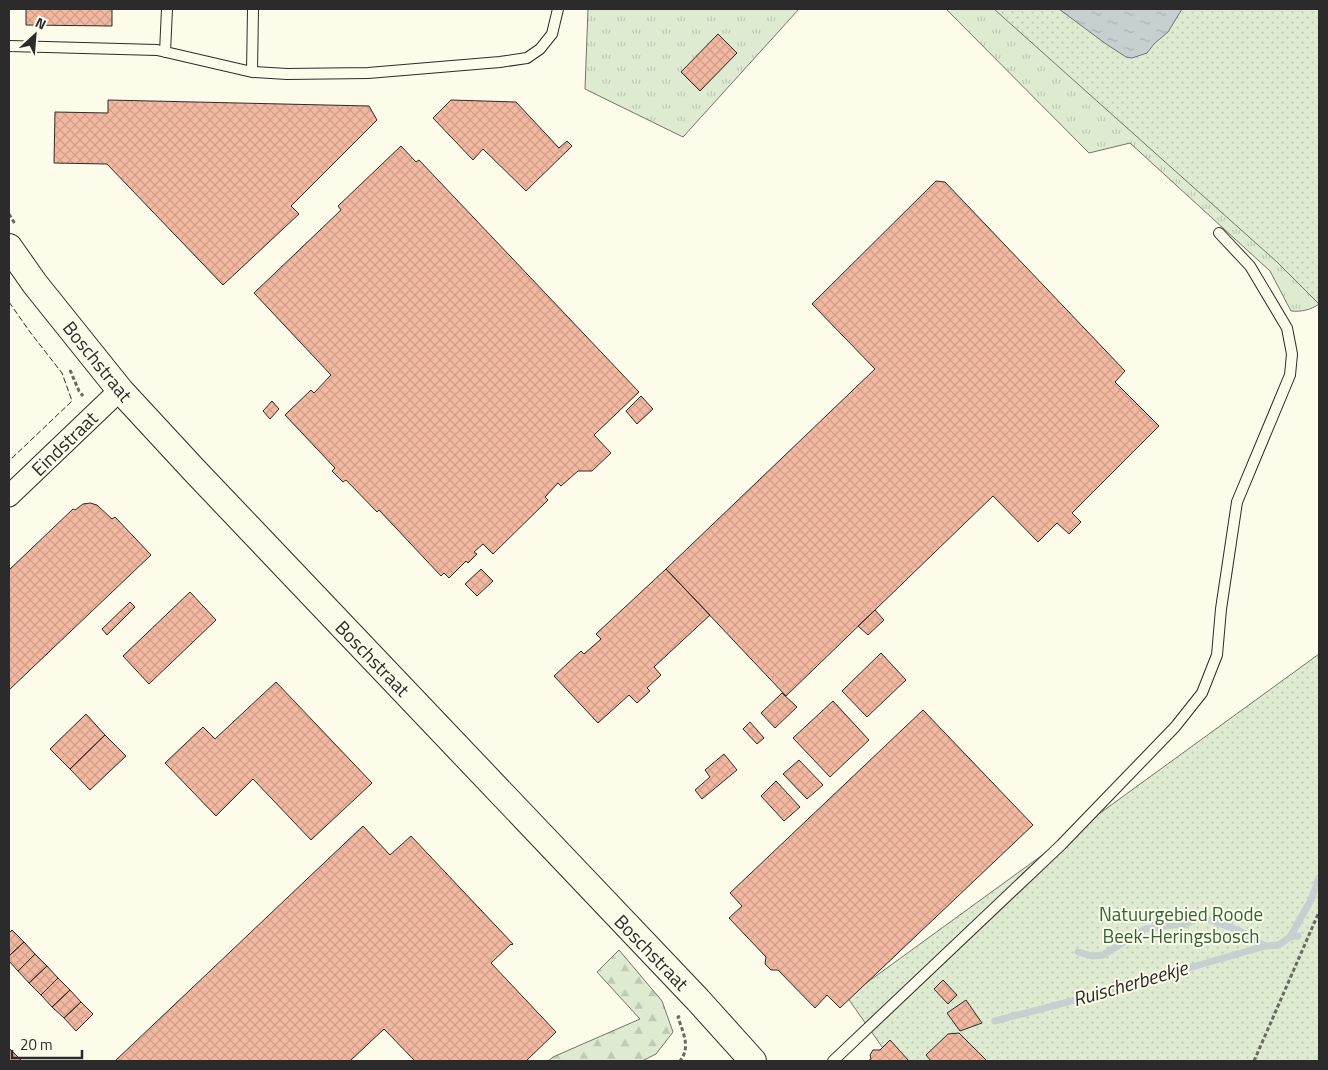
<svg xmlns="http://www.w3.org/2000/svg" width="1328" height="1070" font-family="'Titillium Web',sans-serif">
	<defs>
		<pattern id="grass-tufts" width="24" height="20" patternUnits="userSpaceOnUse" patternTransform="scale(1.25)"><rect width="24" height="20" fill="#deebd1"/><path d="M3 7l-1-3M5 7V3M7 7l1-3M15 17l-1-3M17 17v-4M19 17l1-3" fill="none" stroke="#bfcab4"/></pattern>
		<pattern id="forest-firs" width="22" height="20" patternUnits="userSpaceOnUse" patternTransform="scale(1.25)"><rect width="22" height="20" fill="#deebd1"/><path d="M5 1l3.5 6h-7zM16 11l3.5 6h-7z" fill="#bfcab4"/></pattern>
		<pattern id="park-dots" width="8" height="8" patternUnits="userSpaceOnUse" patternTransform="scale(1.25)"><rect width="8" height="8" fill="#deebd1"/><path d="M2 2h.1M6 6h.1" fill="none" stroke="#bfcab4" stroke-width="1.8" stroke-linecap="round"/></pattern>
		<pattern id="water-ripples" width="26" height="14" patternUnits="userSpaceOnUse" patternTransform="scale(1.25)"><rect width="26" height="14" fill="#c7d0d0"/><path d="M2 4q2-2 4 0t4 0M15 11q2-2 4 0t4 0" fill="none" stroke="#abb3b3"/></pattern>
		<pattern id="building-cross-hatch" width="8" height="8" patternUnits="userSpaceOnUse" patternTransform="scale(1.25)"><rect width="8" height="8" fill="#f2b8a0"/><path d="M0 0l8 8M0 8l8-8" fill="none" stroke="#d09e8a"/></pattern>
	</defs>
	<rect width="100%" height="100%" fill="#fdfbea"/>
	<path fill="url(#grass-tufts)" stroke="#74746e" d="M588 9H799L683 137 585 89Z
		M946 9H1059L1319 304C1311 310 1301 312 1291 311L1270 271 1130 143 1089 153Z"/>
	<path fill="url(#forest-firs)" stroke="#74746e" d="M619 950 662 1001 673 1032 656 1054 642 1061H548L553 1057 640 1019 597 972Z"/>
	<path fill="url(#park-dots)" stroke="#74746e" d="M994 9H1319V304L1277 262Z
		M1319 654V1061H892L847 997Z"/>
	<path fill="url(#water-ripples)" stroke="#74746e" d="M1059 9H1182L1168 32 1154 44 1147 53 1132 58 1126 57 1106 44Z"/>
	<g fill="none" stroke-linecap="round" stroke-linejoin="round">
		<path stroke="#c7d0d0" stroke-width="7" d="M1290 937 1311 900 1319 878
			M1078 952 1092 956 1103 955 1145 929 1173 925H1183L1201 917 1238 930 1265 946 1279 945 1290 937 1298 936
			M995 1021 1102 993 1265 946"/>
	</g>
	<path fill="url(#building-cross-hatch)" stroke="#2b2b2b" d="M26 9H112V26L26 25Z
		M718 34 737 53 700 91 681 72Z
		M108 100 369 106 377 120 291 206 299 214 223 285 107 164 54 163 55 112 108 113Z
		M451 100 516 102 559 148 567 141 572 146 526 191 483 149 473 160 433 118Z
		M401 146 416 162 419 160 639 392 594 435 611 453 592 471H578L561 486 558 483 545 497 548 500 493 554 483 544 474 552 477 554 468 563 466 561 449 578 444 573 441 576 379 510 377 512 346 480 343 482 332 471 335 468 285 415 311 390 314 393 331 375 254 293 341 210 338 206Z
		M936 181 945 182 1125 371 1115 382 1159 426 1072 513 1081 522 1069 534 1057 523 1038 542 993 496 786 696 666 569 875 369 812 304Z
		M641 396 653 409 637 424 626 411Z
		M272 401 279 409 270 419 263 411Z
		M90 503 97 505 112 519 115 517 151 555 9 690V570L73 509 75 510 83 504Z
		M481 569 493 581 477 596 465 584Z
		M666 569 710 615 654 667 661 675 647 688 650 691 637 703 629 695 598 723 554 676 581 651 584 654 601 639 596 634Z
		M190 592 216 620 149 684 123 656Z
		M130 602 135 607 107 635 102 629Z
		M875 610 884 620 868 635 858 626Z
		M881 653 906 680 867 717 842 691Z
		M276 682 372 783 311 840 253 779 216 816 165 763 203 727 215 739Z
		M782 693 797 707 775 728 761 713Z
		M833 701 869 740 830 777 793 738Z
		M923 710 1033 825 840 1008 827 995 815 1008 778 970H771L765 964 766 957 729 918 742 906 730 893Z
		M86 714 105 735 70 769 50 749Z
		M750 722 764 738 757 744 743 729Z
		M105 735 126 756 90 790 70 769Z
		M724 754 737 770 702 799 695 790 710 777 705 770Z
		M799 760 823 785 807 799 783 774Z
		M776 781 800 807 784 821 761 796Z
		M363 826 390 855 411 836 513 944 512 945 511 944 491 963 556 1032 526 1061H415L384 1029 350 1061H115Z
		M12 930 24 942 9 956V933Z
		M24 942 35 954 18 971 9 961V956Z
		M35 954 47 966 29 983 18 971Z
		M47 966 58 978 41 995 29 983Z
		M58 978 70 990 52 1007 41 995Z
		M943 980 957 995 948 1004 934 989Z
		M70 990 81 1002 64 1018 52 1007Z
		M966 1000 982 1023 960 1031 947 1013Z
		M81 1002 93 1014 76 1031 64 1018Z
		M959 1033 987 1061H931L926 1055 948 1034Z
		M890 1040 909 1061H868L871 1059 870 1055 873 1050H880Z
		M9 1048 22 1061H9Z"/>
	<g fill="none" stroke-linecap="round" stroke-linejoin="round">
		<defs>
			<path id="service" d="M9 46 157 50 252 72 287 74 368 73 500 62 527 58 540 49 552 34 558 9
				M165 52 167 9
				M252 72 253 9
				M833 1061 1061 845 1175 727 1202 693 1217 655 1221 609 1237 502 1290 375 1292 354 1287 328 1250 266 1219 233"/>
			<path id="minor" d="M9 496 120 390"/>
			<path id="tertiary" d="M9 247 35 284 120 390 194 470 698 1000 753 1061"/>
		</defs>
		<use href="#service" stroke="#2b2b2b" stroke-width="12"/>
		<use href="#minor" stroke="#2b2b2b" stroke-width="23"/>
		<use href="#tertiary" stroke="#2b2b2b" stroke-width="28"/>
		<path stroke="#6a6964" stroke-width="3" stroke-dasharray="4 2.5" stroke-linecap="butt" d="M9 214 15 224
			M70 370 79 391 83 396
			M680 1016 678 1017C683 1033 691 1047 680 1061
			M1254 1061 1319 912"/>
		<use href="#service" stroke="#fdfbea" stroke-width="10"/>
		<use href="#minor" stroke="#fdfbea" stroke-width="21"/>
		<use href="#tertiary" stroke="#fdfbea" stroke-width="26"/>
		<path stroke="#2b2b2b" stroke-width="1" stroke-dasharray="6 2.5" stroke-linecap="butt" d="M9 302 30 332 62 373 72 401 9 461"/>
	</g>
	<g text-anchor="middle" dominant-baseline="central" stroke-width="4" stroke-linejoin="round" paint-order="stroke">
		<g font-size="19" fill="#2b2b2b" stroke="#fdfbea">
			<text transform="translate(98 361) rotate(51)">Boschstraat</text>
			<text transform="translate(64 443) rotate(-44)">Eindstraat</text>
			<text transform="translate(373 658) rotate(46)">Boschstraat</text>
			<text transform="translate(652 952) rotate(46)">Boschstraat</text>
		</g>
		<g font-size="19" fill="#34623c" stroke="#fdfbea">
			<text x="1181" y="913">Natuurgebied Roode<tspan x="1181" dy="22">Beek-Heringsbosch</tspan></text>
		</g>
		<g font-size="20" font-style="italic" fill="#2b2b2b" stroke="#fdfbea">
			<text transform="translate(1130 983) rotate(-16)">Ruischerbeekje</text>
		</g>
	</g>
	<rect width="1328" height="1070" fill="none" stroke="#2b2b2b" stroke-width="20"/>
	<g transform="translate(35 35) rotate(26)" stroke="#fdfbea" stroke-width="4" paint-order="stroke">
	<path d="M0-4L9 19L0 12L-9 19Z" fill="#2b2b2b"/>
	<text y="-8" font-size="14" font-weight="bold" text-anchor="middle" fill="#2b2b2b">N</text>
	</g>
	<path d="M12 1050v8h70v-8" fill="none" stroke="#2b2b2b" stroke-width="2.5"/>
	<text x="20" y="1050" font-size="15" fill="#2b2b2b" stroke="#fdfbea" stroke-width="4" paint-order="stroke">20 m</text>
</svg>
